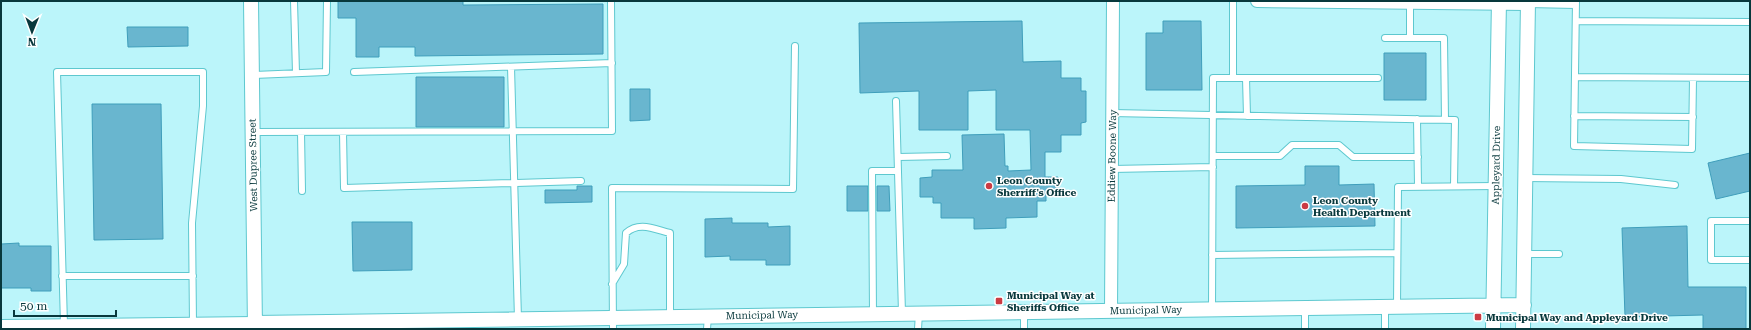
<svg xmlns="http://www.w3.org/2000/svg" width="1751" height="330" font-family="'Roboto Serif',serif">
	<rect width="100%" height="100%" fill="#bbf5fa"/>
	<path fill="#69b6cf" stroke="#3f9ebb" d="M338 1H463V5L603 4V54L415 56V47H379V57H356V18H338Z
		M1022 21 1023 62 1061 61V78H1081V91H1086V122L1081 123V135H1061V152H1045V177H1058V194H1046V201H1037V217L1006 218V228L974 229V218H941V203H933V197H920V178L932 177V170H963L962 135 1004 134 1005 166H1008V171L1031 170 1030 130H996V90L968 91V130H919V91L860 93 859 23Z
		M1163 21H1201L1202 90H1146V33H1163Z
		M127 27H188V46L128 47Z
		M1384 53H1426V100H1384Z
		M416 77H504V127H416Z
		M630 89H650V120L630 121Z
		M92 104H161L163 239 94 240Z
		M1750 153V191L1716 199 1708 163Z
		M1305 166H1339V185L1374 184 1375 226 1236 228V186L1305 185Z
		M577 186H592V202L545 203V190H577Z
		M847 186H868V211H847Z
		M877 186H889L890 211H877Z
		M732 218V223H768V227L790 226V265H766V260H730V256L705 257V219Z
		M352 222H412V270L353 271Z
		M1687 226 1688 287H1746V329H1703V315L1625 317 1622 228Z
		M19 243V246H51V291H31V288H1V244Z"/>
	<g fill="none" stroke-linecap="round" stroke-linejoin="round">
		<defs>
			<path id="service" d="M294 1 296 73
				M1576 1 1574 146 1692 149 1693 78
				M1528 4 1576 5
				M1576 21 1750 22
				M1385 38H1444L1445 120
				M1410 38V3
				M511 67 518 319
				M354 72 612 63
				M252 75 326 72 327 1
				M1575 77 1750 78
				M1233 78V1
				M1246 78 1247 116
				M896 101 902 313
				M1112 113 1455 120 1454 186
				M1574 116 1693 117
				M1417 119 1418 186
				M252 132 612 131 611 1
				M301 132 302 191
				M343 132 344 188 581 181
				M1213 156H1280L1292 145H1339L1353 157H1418
				M898 157 947 156
				M1112 169 1213 167
				M1525 178 1621 179 1675 185
				M1750 221H1711V260H1750
				M1524 254H1559
				M1212 255 1397 253
				M62 276H193
				M612 284 624 264 626 233C639 221 654 229 670 233V317
				M1397 306 1398 187 1496 186
				M1385 307V329
				M1212 309 1213 78H1378
				M873 314 872 171H898
				M64 325 57 72H203V106L192 223 193 324
				M613 329 612 188 793 189 795 46
				M707 329 708 316
				M918 329 919 313
				M1024 329V313
				M1305 329V309"/>
			<path id="minor" d="M1257 1 1528 4
				M1111 311 1113 1
				M1 326 255 323"/>
			<path id="tertiary" d="M251 1 255 329
				M255 323 1524 305
				M1493 329 1499 1
				M1523 329 1528 1"/>
		</defs>
		<use href="#service" stroke="#5ec8cf" stroke-width="8"/>
		<use href="#minor" stroke="#5ec8cf" stroke-width="14"/>
		<use href="#tertiary" stroke="#5ec8cf" stroke-width="16"/>
		<use href="#service" stroke="#fff" stroke-width="6"/>
		<use href="#minor" stroke="#fff" stroke-width="12"/>
		<use href="#tertiary" stroke="#fff" stroke-width="14"/>
	</g>
	<g fill="#cb3b43" stroke="#fff" stroke-width="1.5">
		<circle cx="989" cy="186" r="4"/>
		<circle cx="1305" cy="206" r="4"/>
		<rect x="995" y="297" width="8" height="8" rx="2"/>
		<rect x="1474" y="313" width="8" height="8" rx="2"/>
	</g>
	<g text-anchor="middle" dominant-baseline="central" stroke-width="3" stroke-linejoin="round" paint-order="stroke">
		<g font-size="10" fill="#08383c" stroke="#fff">
			<text transform="translate(1112 156) rotate(-89)">Eddiew Boone Way</text>
			<text transform="translate(253 165) rotate(-91)">West Dupree Street</text>
			<text transform="translate(1496 165) rotate(-89)">Appleyard Drive</text>
			<text transform="translate(1146 310) rotate(-1)">Municipal Way</text>
			<text transform="translate(762 315) rotate(-1)">Municipal Way</text>
		</g>
		<g font-size="10" font-weight="bold" fill="#08383c" stroke="#fff" text-anchor="start">
			<text x="997" y="180">Leon County<tspan x="997" dy="12">Sherriff's Office</tspan></text>
			<text x="1313" y="200">Leon County<tspan x="1313" dy="12">Health Department</tspan></text>
			<text x="1007" y="295">Municipal Way at<tspan x="1007" dy="12">Sheriffs Office</tspan></text>
			<text x="1486" y="317">Municipal Way and Appleyard Drive</text>
		</g>
	</g>
	<rect width="1751" height="330" fill="none" stroke="#08383c" stroke-width="4"/>
	<g transform="translate(32 32) rotate(181)" stroke="#ffffff" stroke-width="3" paint-order="stroke">
	<path d="M0-3L7 15L0 10L-7 15Z" fill="#08383c"/>
	<text y="-6" font-size="11" font-weight="bold" text-anchor="middle" fill="#08383c">N</text>
	</g>
	<path d="M14 310v6h102v-6" fill="none" stroke="#08383c" stroke-width="2"/>
	<text x="20" y="310" font-size="12" fill="#08383c" stroke="#ffffff" stroke-width="3" paint-order="stroke">50 m</text>
</svg>
